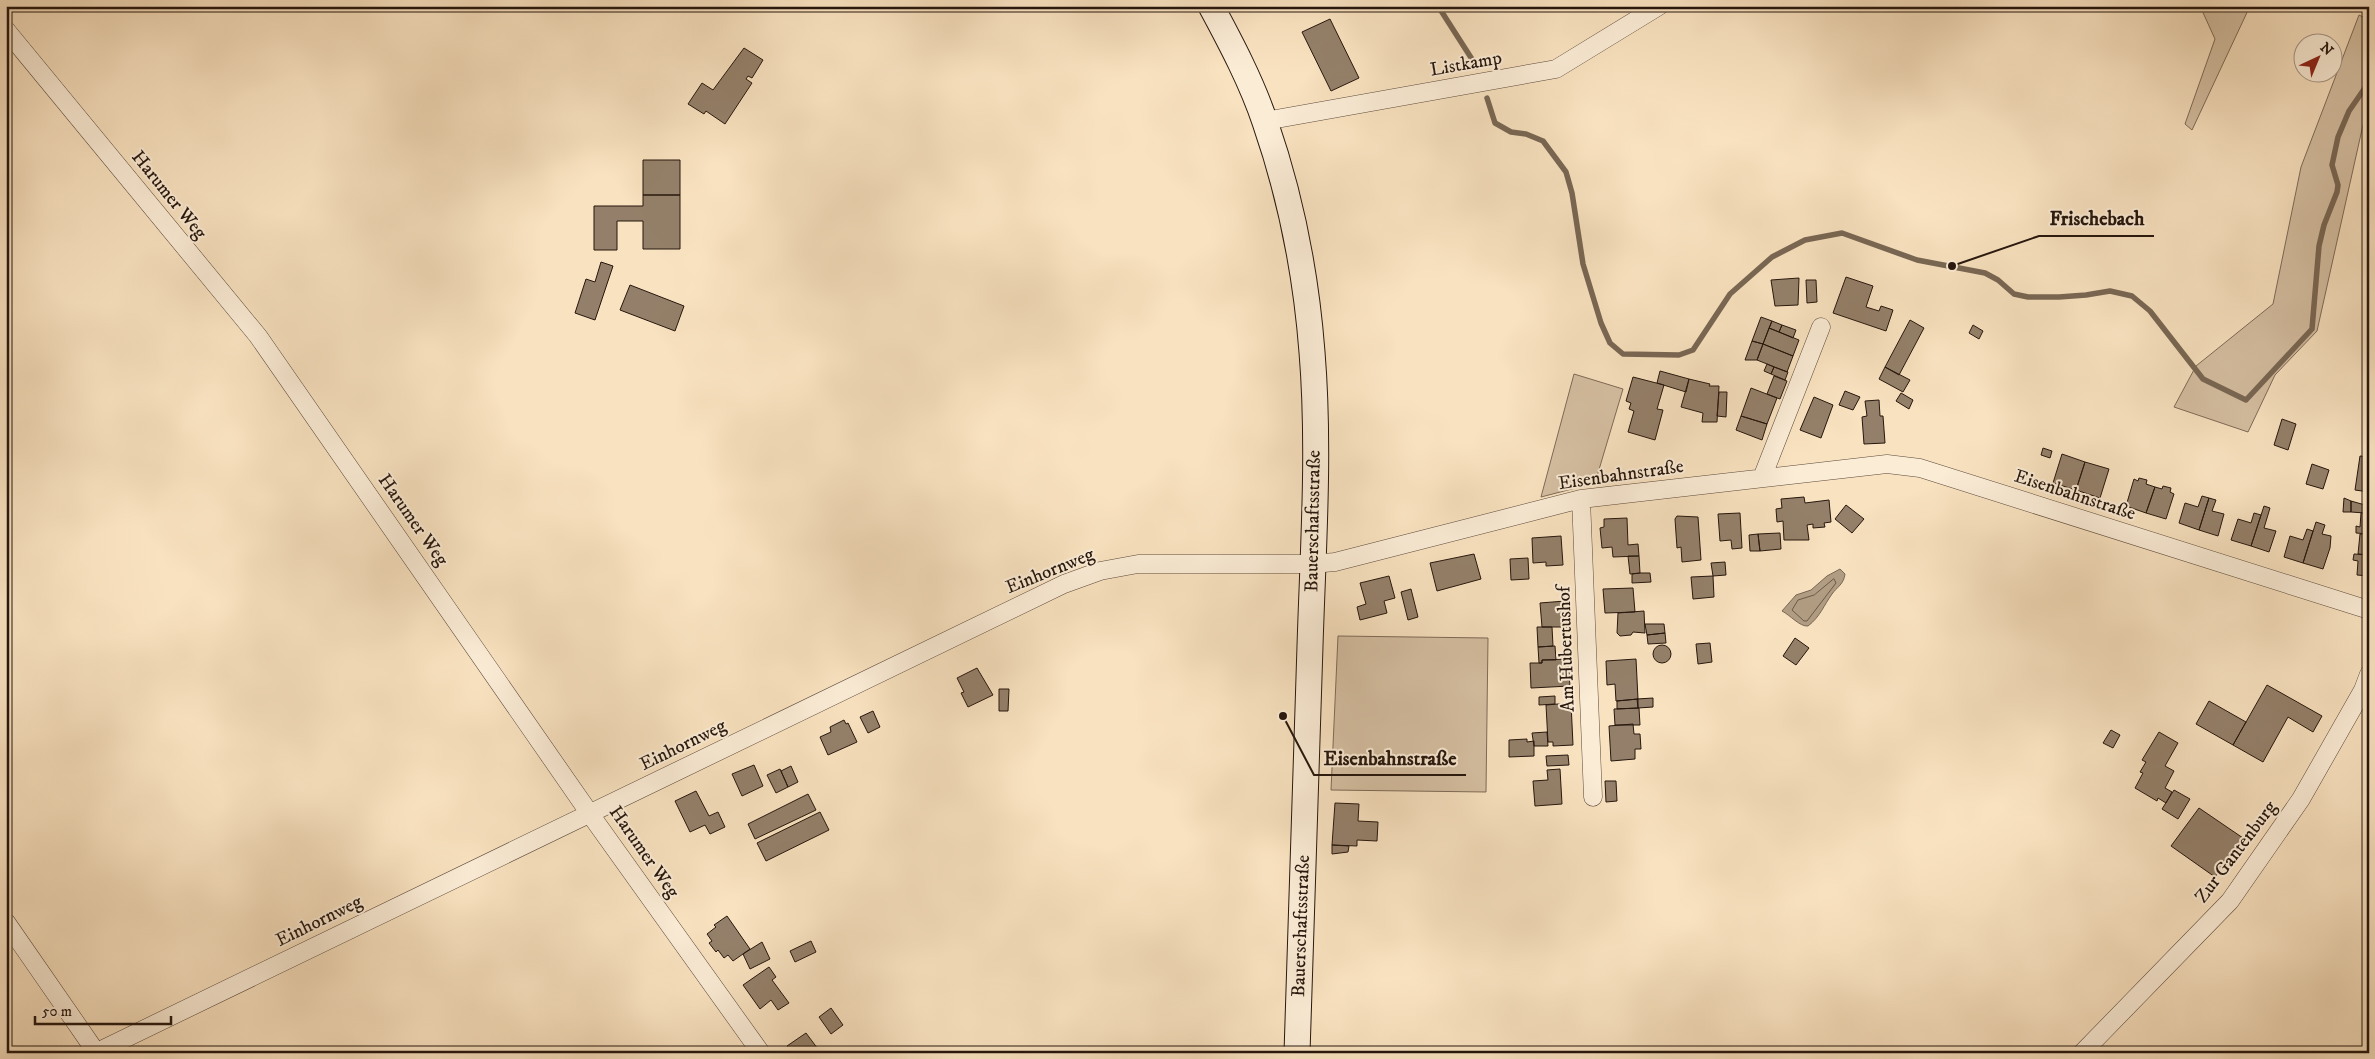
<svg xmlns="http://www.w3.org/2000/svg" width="2375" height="1059" font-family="'IM FELL DW Pica',serif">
	<rect width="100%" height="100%" fill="#f9e2c0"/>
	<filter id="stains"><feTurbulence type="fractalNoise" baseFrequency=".004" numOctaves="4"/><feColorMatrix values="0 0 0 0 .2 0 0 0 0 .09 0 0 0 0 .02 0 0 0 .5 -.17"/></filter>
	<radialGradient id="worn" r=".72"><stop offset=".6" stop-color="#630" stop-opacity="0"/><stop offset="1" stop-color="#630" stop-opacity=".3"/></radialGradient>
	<path fill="#d5bfa2" stroke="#7e6a58" d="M2200 6H2250L2192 130 2185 124 2215 39Z
		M2359 15 2369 20V98L2317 331 2275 375 2248 432 2174 407 2196 366 2273 304 2301 167Z
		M1574 374 1623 389 1595 483 1541 497Z
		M1338 636 1488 638 1486 792 1331 790Z"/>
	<path fill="#b19d83" stroke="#796754" d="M1840 569 1845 574C1844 584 1837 587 1832 594 1824 605 1820 617 1808 626 1800 627 1790 615 1782 611L1796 595 1811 590 1827 576Z"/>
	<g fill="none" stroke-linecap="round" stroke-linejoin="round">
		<path stroke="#6c5a48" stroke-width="1" d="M1834 579 1836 583 1807 621H1804L1792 610 1798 600 1814 595Z"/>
		<path stroke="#796754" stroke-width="5.5" d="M1438 6 1477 67
			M1487 98 1495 123 1511 132 1526 134 1543 141 1566 172 1572 193 1583 264 1601 323 1610 343 1623 354 1679 355 1693 350 1730 294 1772 257 1805 240 1842 233 1917 260 1985 273 1998 280 2014 294 2028 297H2059L2086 295 2110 291 2132 296 2150 311 2203 379 2246 400 2312 329 2319 246 2324 225 2337 192 2338 185 2332 165 2338 137 2349 111 2369 82"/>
	</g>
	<path fill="#94806a" stroke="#26160d" d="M1330 19 1359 78 1331 91 1302 32Z
		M744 48 763 60 752 78 748 76 746 79 752 83 725 124 706 111 704 114 688 104 702 83 713 90Z
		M643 160H680V195H643Z
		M643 195H680V249H643V221H617V250H594V206H643Z
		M601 262 613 266 595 320 575 313 586 279 595 282Z
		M1846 277 1873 286 1866 307 1879 311 1881 306 1893 310 1886 331 1833 313Z
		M1799 278 1798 305 1775 306 1771 280Z
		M1806 280H1816L1817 302 1807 303Z
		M630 285 684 306 675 331 620 310Z
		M1761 317 1772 321 1763 344 1752 341Z
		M1910 320 1924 328 1899 375 1885 367Z
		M1772 321 1782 325 1779 332 1769 328Z
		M1782 325 1796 330 1793 338 1779 332Z
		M1973 325 1983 331 1979 339 1969 333Z
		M1769 328 1799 340 1793 356 1763 344Z
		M1752 341 1763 344 1757 360H1745Z
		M1763 344 1793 356 1787 372 1757 360Z
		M1767 364 1774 367 1771 374 1764 371Z
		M1774 367 1788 372 1785 380 1771 374Z
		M1885 367 1910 380 1903 392 1879 379Z
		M1660 371 1689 379 1686 392 1657 383Z
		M1774 376 1787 381 1780 399 1767 394Z
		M1633 377 1664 385 1657 409 1663 410 1655 440 1628 432 1634 411 1629 409 1631 403 1626 401Z
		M1689 379 1710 384 1709 386H1719L1717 422H1702L1703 413 1681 407Z
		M1751 388 1777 398 1767 424 1741 416Z
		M1845 391 1860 397 1853 410 1839 405Z
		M1719 392H1727L1726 417 1717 416Z
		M1901 393 1913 400 1909 409 1896 401Z
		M1814 397 1833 405 1821 438 1800 430Z
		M1879 400 1880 416H1883L1885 443 1864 444 1862 417 1867 416 1865 401Z
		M1741 416 1767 424 1762 440 1736 430Z
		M2282 419 2296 424 2288 450 2274 445Z
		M2043 448 2052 451 2050 458 2041 455Z
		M2062 454 2085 462 2076 490 2053 483Z
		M2360 456 2369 457V492L2355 490Z
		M2085 462 2109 469 2100 498 2076 490Z
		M2312 464 2329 470 2323 489 2306 484Z
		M2139 478 2147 480 2146 484 2155 487 2146 513 2126 506 2134 479 2138 481Z
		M2163 486 2171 488 2170 492 2174 494 2166 519 2146 513 2155 487 2162 489Z
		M2202 496 2209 498 2199 530 2179 523 2185 503 2198 507Z
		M1804 497 1805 503 1829 500 1831 522 1824 523 1825 527 1813 528V524L1807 525 1809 540H1784L1783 521 1777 522 1776 509 1782 508 1781 499Z
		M2209 498 2216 500 2212 511 2224 514 2218 536 2199 530Z
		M2344 498 2351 501V512H2343Z
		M2351 501 2365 505V513L2351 512Z
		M1846 505 1864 519 1852 533 1835 519Z
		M2264 506 2270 508 2264 528 2276 531 2269 552 2251 546Z
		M1740 513 1742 548 1732 549 1731 540 1720 541 1718 514Z
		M2254 513 2261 515 2251 546 2231 540 2238 519 2251 523Z
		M2361 513H2369V534L2356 533V526L2360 527Z
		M1677 516 1698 517 1701 560 1682 562 1681 547 1677 548 1675 519Z
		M1627 518 1628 545 1638 544 1639 556 1613 557 1612 547 1602 548 1600 528 1604 527V519Z
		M2316 522 2325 525 2322 534 2331 536 2330 548 2323 569 2303 563Z
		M2307 529 2313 531 2303 563 2284 557 2290 536 2303 540Z
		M1780 533 1781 549 1760 551 1758 534Z
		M1758 534 1760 551H1750L1749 535Z
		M2360 534H2369V555L2358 554Z
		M1561 536 1563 565 1546 566V562L1533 563 1532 538Z
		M1474 554 1481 579 1437 591 1430 563Z
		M2354 554 2369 555V576L2357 575 2358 561 2353 560Z
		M1628 556H1639L1640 573 1630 574Z
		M1528 558 1529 579 1511 580 1510 559Z
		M1725 562 1726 575 1713 576 1711 563Z
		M1640 573H1650L1651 582 1632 583V574Z
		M1389 576 1395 598 1384 601 1387 613 1360 620 1357 607 1366 604 1360 583Z
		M1713 576 1714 597 1693 599 1691 577Z
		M1633 588 1635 612 1605 613 1603 589Z
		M1411 589 1418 617 1408 620 1401 592Z
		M1565 601 1567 627H1542L1540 603Z
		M1644 611 1645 633 1633 632 1631 635 1620 636 1617 633 1618 613Z
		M1645 624H1664L1665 633 1647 635Z
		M1537 627H1552L1553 646 1538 647Z
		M1665 633 1666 643 1648 644 1647 635Z
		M1795 638 1809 648 1796 665 1783 656Z
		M1710 643 1712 662 1698 664 1696 644Z
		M1653 654a9 9 0 1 1 18 0a9 9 0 1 1-18 0Z
		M1555 646 1556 660H1542V663H1539L1538 647Z
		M1568 659 1570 686 1531 688 1530 663H1542V660Z
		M1636 659 1638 699 1616 701 1615 684 1607 685 1606 661Z
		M977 668 993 695 968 707 961 693 964 692 957 678Z
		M2267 685 2322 716 2313 732 2288 717 2263 762 2233 745Z
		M999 689H1009L1008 711H999Z
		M1555 696V704L1539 705V697Z
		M1653 698V707L1638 708 1637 699Z
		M1638 699V708L1617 709V701Z
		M2209 701 2246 722 2233 745 2196 724Z
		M1571 703 1573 745 1553 746V742H1548L1546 705Z
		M1639 708 1640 725H1615L1614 709Z
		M873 711 880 727 868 733 860 717Z
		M844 720 846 724 848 723 857 742 828 755 820 737 831 732 830 727Z
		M1633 724 1634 734H1640L1641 749H1635V759L1611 761 1609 726Z
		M2111 730 2120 735 2113 748 2103 743Z
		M1547 732 1548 746H1534L1532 733Z
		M2159 732 2178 743 2165 766 2174 771 2165 788 2172 792 2166 803 2158 798 2157 801 2135 788 2143 773 2140 772 2146 762 2142 760Z
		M1527 739V742L1534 741V756L1509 757V740Z
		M1568 755 1569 765 1547 766 1546 756Z
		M754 765 763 786 742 796 732 774Z
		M791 766 798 782 788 787 781 771Z
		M780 769 788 787 776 793 767 775Z
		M1560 769 1562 804 1535 806 1533 781 1548 780 1547 770Z
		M1605 781H1616L1617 801 1606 802Z
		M2174 790 2190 799 2178 819 2162 809Z
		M696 791 709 816 718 812 725 827 710 834 705 825 690 832 675 801Z
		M808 794 816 810 755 839 748 824Z
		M1335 803 1359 804 1358 821 1378 822 1377 841 1357 840V846L1332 845Z
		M2199 808 2243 838 2215 877 2171 846Z
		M820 812 829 830 766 861 757 843Z
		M1332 845 1349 846 1348 852 1332 854Z
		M727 916 750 949 733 961 728 955 724 958 718 950 716 952 709 943 712 941 707 934 716 927 714 925Z
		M811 941 816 952 795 962 790 951Z
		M762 942 770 959 750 969 743 954Z
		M769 967 776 977 772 980 789 1003 778 1010 771 1000 760 1009 743 985Z
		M831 1008 843 1025 831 1034 819 1017Z
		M806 1033 821 1053H792L787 1046Z"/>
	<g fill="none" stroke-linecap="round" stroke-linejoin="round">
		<defs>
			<path id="street" d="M6 30 258 336 590 814 761 1053
				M1265 121 1556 69 1659 6
				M1762 478 1821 327
				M1581 499 1593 797
				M6 922 96 1052
				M95 1053 1064 584 1100 571 1138 564H1312L1335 562 1581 499 1887 464 1920 468 2369 610
				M2082 1053 2230 901 2301 799 2363 690 2369 674"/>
			<path id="secondary" d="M1211 6C1231 43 1252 83 1265 122 1291 197 1306 274 1312 352 1320 450 1313 549 1310 646 1306 782 1301 917 1297 1053"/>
		</defs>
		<use href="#street" stroke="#5b493a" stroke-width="19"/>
		<use href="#secondary" stroke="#26160d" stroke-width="27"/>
		<use href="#street" stroke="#fbecd6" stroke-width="18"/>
		<use href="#secondary" stroke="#fbecd6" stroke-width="25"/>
	</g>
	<g text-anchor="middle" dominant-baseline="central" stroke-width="4" stroke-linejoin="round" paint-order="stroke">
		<g font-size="19" fill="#26160d" stroke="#fbecd6">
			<text transform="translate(1466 64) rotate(-10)">Listkamp</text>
			<text transform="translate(169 195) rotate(51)">Harumer Weg</text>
			<text transform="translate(1621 475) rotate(-8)">Eisenbahnstraße</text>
			<text transform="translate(2075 495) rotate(18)">Eisenbahnstraße</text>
			<text transform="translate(413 520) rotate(55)">Harumer Weg</text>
			<text transform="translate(1313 521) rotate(-89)">Bauerschaftsstraße</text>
			<text transform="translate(1050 571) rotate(-22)">Einhornweg</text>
			<text transform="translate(1566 649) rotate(-92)">Am Hubertushof</text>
			<text transform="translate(683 745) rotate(-26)">Einhornweg</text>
			<text transform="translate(644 852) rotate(55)">Harumer Weg</text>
			<text transform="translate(2236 852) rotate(-53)">Zur Gantenburg</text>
			<text transform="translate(319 921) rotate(-26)">Einhornweg</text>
			<text transform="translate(1301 926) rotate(-88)">Bauerschaftsstraße</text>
		</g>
	</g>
	<path fill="none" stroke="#26160d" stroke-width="2" d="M1952 266L2039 236H2154M1283 716L1314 775H1466"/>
	<g fill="#26160d" stroke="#fbecd6" stroke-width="2">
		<circle cx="1952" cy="266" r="5"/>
		<circle cx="1283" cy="716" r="5"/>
	</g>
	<g font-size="20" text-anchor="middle" font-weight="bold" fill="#26160d" stroke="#fbecd6" stroke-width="4" stroke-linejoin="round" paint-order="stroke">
		<text x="2097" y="225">Frischebach</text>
		<text x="1390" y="765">Eisenbahnstraße</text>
	</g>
	<rect width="2375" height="1059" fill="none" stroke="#f9e2c0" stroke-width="25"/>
	<rect x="8" y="8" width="2360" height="1044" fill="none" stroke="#26160d" stroke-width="2.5"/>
	<rect x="12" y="12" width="2350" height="1034" fill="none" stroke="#26160d"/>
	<g transform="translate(2318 58) rotate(44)"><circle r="24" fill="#fbecd6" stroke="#a69686"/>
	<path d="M0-4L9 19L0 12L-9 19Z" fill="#8f2418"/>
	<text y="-8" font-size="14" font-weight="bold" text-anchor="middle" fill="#26160d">N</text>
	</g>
	<path d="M35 1016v8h136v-8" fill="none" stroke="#26160d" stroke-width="2.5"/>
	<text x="42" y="1016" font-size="15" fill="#26160d" stroke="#fbecd6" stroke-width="4" paint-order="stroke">50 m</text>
	<rect width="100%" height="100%" filter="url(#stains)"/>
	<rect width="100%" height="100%" fill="url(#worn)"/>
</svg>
